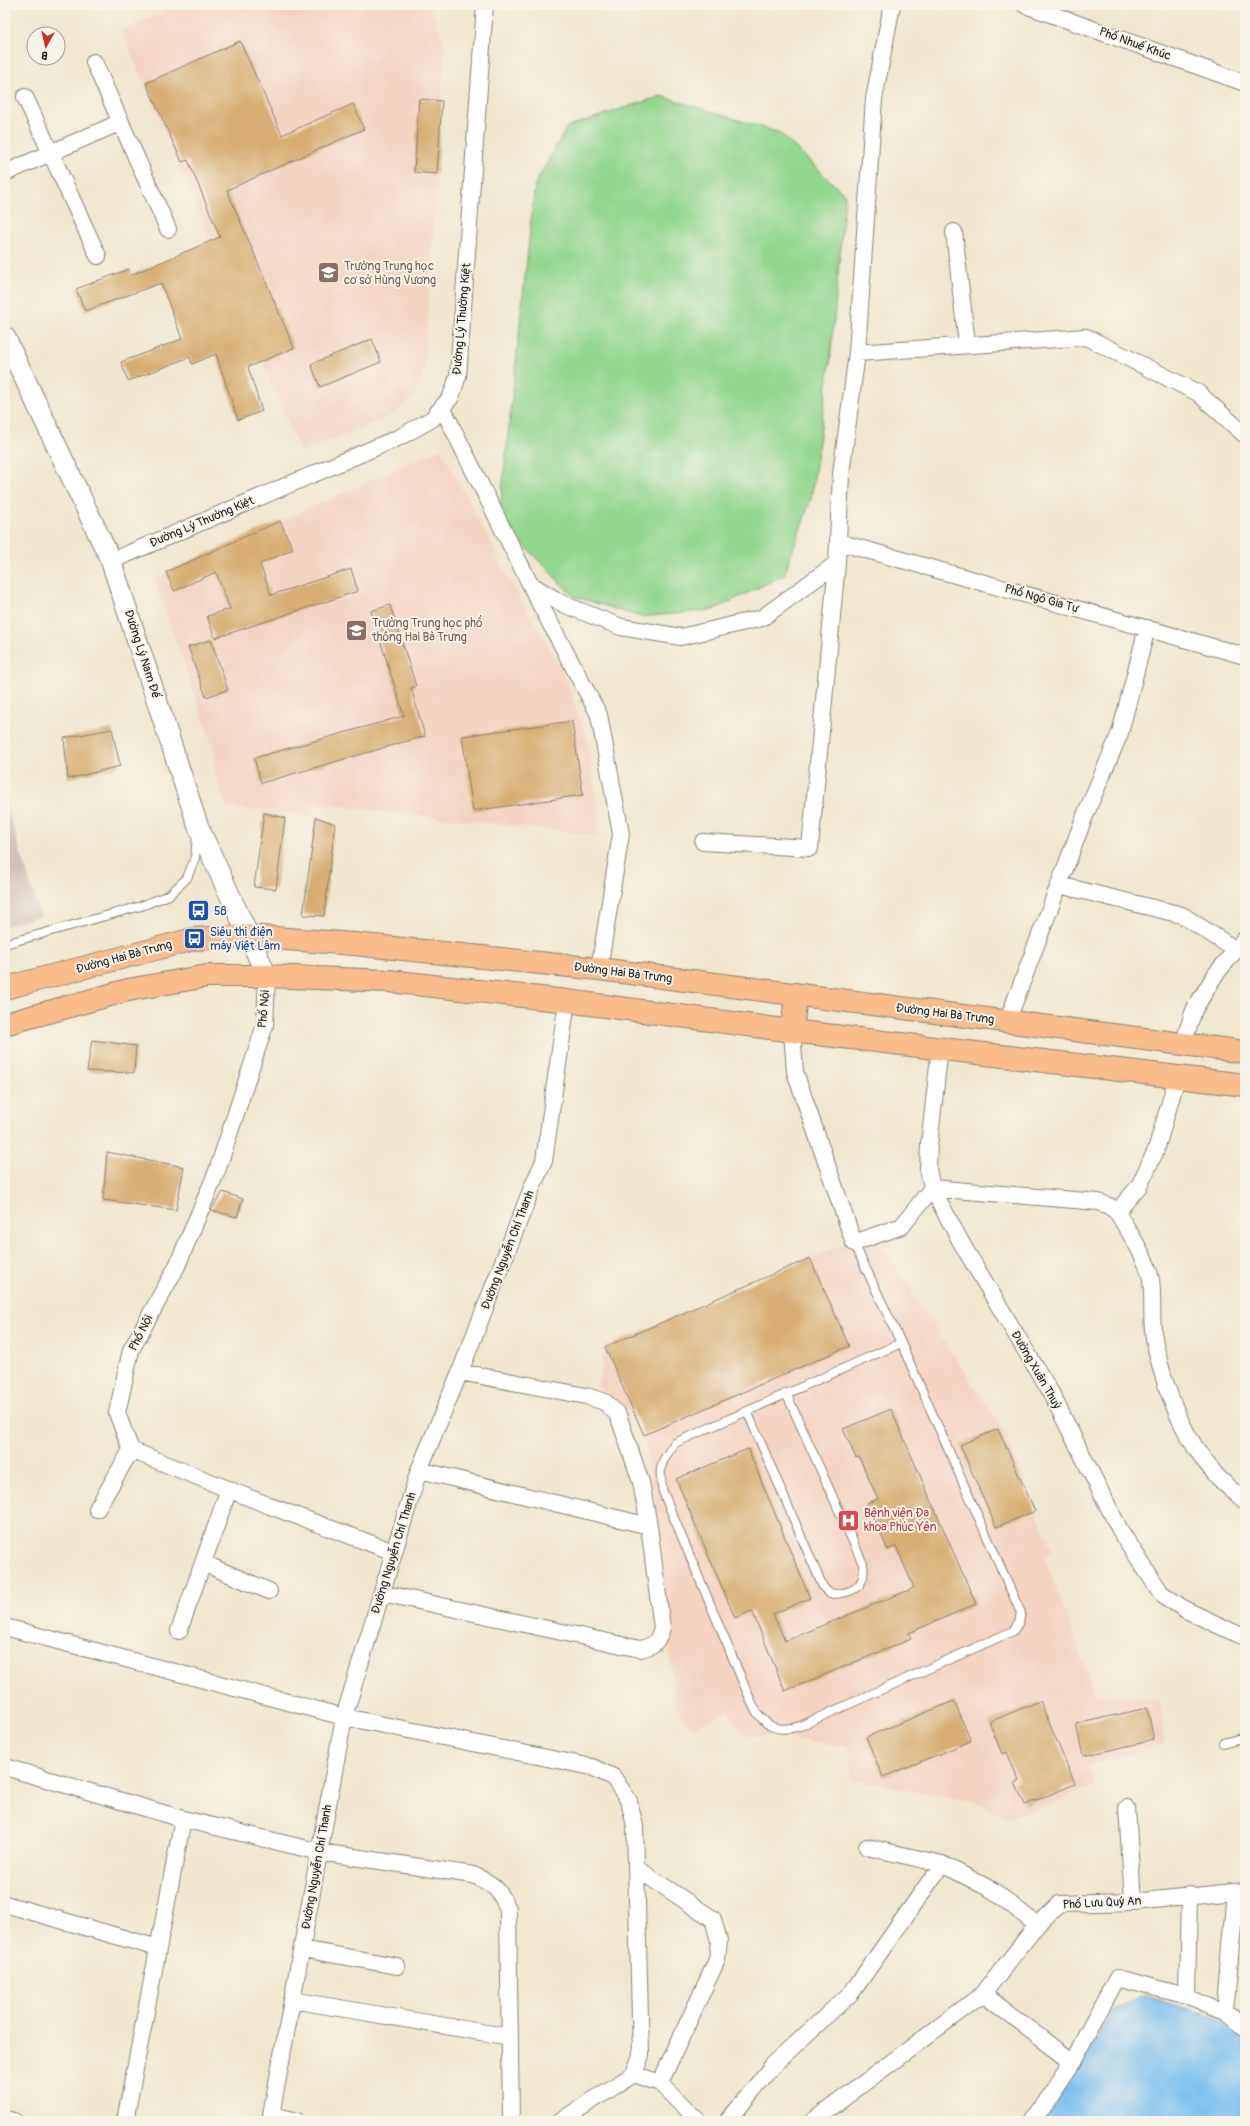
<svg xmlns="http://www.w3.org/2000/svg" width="1250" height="2126" font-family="Pangolin,sans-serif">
	<rect width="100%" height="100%" fill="#f7f3e8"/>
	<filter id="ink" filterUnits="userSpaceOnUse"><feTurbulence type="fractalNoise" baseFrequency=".025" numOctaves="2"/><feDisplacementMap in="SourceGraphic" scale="8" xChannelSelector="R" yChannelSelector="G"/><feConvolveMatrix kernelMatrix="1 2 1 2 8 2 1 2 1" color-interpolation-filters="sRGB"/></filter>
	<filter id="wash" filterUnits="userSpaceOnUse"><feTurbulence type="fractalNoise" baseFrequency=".012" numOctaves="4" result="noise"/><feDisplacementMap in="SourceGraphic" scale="16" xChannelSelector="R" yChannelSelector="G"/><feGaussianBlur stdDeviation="0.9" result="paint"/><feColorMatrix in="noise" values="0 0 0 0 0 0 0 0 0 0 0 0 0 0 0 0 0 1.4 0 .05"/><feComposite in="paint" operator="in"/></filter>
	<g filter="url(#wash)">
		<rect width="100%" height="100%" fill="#f0e7ce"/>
		<path fill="#f5d3c1" d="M180 5H429L445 44 424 371 414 396 394 414 301 453 122 31Z
			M441 449 516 592 562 669 586 736 599 813 597 835 312 803 311 816 226 807 215 771V753L154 578Z
			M879 1243 1004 1431 1052 1551 1044 1556 1095 1694 1160 1701 1164 1743 1087 1766 1095 1786 1010 1819 972 1801 852 1780 848 1746 741 1734 729 1710 693 1728 675 1707 654 1489 644 1435 635 1414 598 1388 605 1347 840 1246Z"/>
		<path fill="#d1c0bc" d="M5 801 40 916 5 926Z"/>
		<path fill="#93d78f" stroke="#587a56" d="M661 96 780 133 845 195 830 363 811 499 784 575 713 610 641 617 573 596 499 519 535 184 567 127Z"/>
		<path fill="#77beef" stroke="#4a6d86" d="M1141 1995 1213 2016 1245 2038V2121H1043L1112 2011Z"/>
		<g id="blocks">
			<path fill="#d8ae75" d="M240 41 282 135 353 104 364 129 227 190 294 348 248 367 262 411 238 420 216 354 192 364 190 357 128 381 121 362 182 339 161 283 85 311 76 289 129 269 131 275 220 237 188 160 182 162 146 83Z
				M419 99 442 101 437 174 414 172Z
				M372 339 381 362 320 387 311 364Z
				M280 521 293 549 260 564 271 595 351 569 358 591 215 638 207 616 230 609 216 572 174 591 166 572Z
				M390 605 416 686 411 688 425 736 261 783 254 758 404 716 371 611Z
				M211 640 228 690 206 697 188 647Z
				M572 721 583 795 473 811 462 736Z
				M112 729 120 766 68 779 64 738Z
				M264 813 285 818 276 889 254 887Z
				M316 817 335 824 324 916 303 915Z
				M92 1040 136 1046 134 1073 87 1071Z
				M107 1152 184 1167 176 1210 103 1200Z
				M223 1192 243 1199 237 1217 211 1210Z
				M810 1258 849 1346 644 1435 605 1347Z
				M891 1409 976 1604 909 1633 911 1639 785 1691 752 1611 735 1618 676 1479 748 1449 810 1598 773 1614 785 1641 914 1588 896 1546 888 1550 867 1503 878 1499 859 1457 856 1458 843 1429Z
				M998 1429 1035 1511 996 1527 960 1445Z
				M954 1701 971 1741 883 1777 866 1737Z
				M1040 1701 1075 1784 1025 1805 1015 1783 1019 1781 1007 1752 1002 1754 989 1722Z
				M1147 1708 1154 1740 1083 1756 1076 1724Z"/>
		</g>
	</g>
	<g filter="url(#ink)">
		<use href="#blocks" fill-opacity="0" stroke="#868275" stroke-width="1"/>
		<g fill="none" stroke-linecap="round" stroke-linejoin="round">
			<defs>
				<path id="service" d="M5 944 141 906 169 895 187 878 195 858 197 837
					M854 1243 901 1343
					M901 1343 1021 1613 1019 1622 1013 1631 800 1726C776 1733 765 1727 753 1706L663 1492C658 1467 660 1463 675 1443Z
					M747 1411 823 1587 830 1594C852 1594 867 1587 863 1564L786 1393
					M1223 1743 1245 1737"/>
				<path id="minor" d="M1025 5 1245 83
					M94 62 168 229
					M25 97 98 256
					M5 173 121 122
					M954 232 967 344
					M857 353 1086 337 1198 393 1245 435
					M442 407 540 604 599 715 621 834 599 969
					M838 542 1245 656
					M111 561 400 437 432 419 451 397 458 376 485 5
					M530 584 563 604 621 627 681 637 762 618 837 563
					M703 842 810 848 837 563 841 474 857 353 874 99 892 5
					M1059 885 1182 915 1236 950
					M267 976 265 1025 217 1171 177 1266 131 1350 117 1413 131 1450 270 1506 394 1552
					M1007 1022 1086 813 1120 733 1147 628
					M792 1031 795 1072 854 1243 902 1226 932 1188 1098 1202 1109 1206 1117 1212
					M1183 1044 1194 1010 1215 975 1245 939
					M940 1048 929 1145 928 1169 932 1188 962 1244 1051 1393 1121 1532 1161 1593 1184 1609 1239 1635 1245 1636
					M1177 1078 1156 1150 1139 1186 1117 1212C1128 1231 1148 1259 1151 1280 1154 1302 1150 1323 1155 1344 1165 1390 1184 1439 1216 1475 1224 1484 1235 1493 1245 1501
					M419 1470 649 1526
					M97 1509 131 1450
					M203 1563 269 1591
					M382 1593 640 1649C654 1646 658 1642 662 1628L649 1526 641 1482 618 1415 605 1402 586 1396 460 1372
					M5 1627 344 1717 592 1767 613 1777 629 1801 635 1826 641 2055 634 2074 560 2121
					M179 1631 229 1489
					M5 1767 183 1819 320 1852 473 1875C493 1884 499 1888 508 1909L511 2121
					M1127 1808 1133 1902
					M867 1847 942 1864 994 1891 1037 1925 1059 1904 1133 1902 1245 1891
					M636 1868 713 1919 719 1941 717 1960 660 2083
					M1236 1892 1225 2013 1245 2028
					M5 1904 158 1948
					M302 1949 397 1966
					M983 1994 1072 2062 1117 1978 1187 1996 1189 1895
					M1187 1996 1225 2013
					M292 2000 510 2037
					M634 2074 660 2083 698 2121
					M271 2115 297 2121
					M5 2119 14 2121
					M125 2121 183 1819
					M270 2121 344 1717 419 1470 460 1372 533 1185 544 1161 567 1001
					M728 2121 773 2065 852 1992 942 1864
					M813 2121 983 1994 1037 1925
					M1032 2121 1072 2062"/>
				<path id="tertiary" d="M5 337 111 561 198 826 267 976"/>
				<path id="trunk" d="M5 988 194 939 247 936 354 944 599 969 1245 1052
					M5 1024 128 990 207 976H267L389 981 567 1001 792 1031 1245 1085
					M792 1031 796 994"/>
			</defs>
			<use href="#service" stroke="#868275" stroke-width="10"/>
			<use href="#minor" stroke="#868275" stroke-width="18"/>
			<use href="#tertiary" stroke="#868275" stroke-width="22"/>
			<use href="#trunk" stroke="#868275" stroke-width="24"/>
			<use href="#service" stroke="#fff" stroke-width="8"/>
			<use href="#minor" stroke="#fff" stroke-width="16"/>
			<use href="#tertiary" stroke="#fff" stroke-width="20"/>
			<use href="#trunk" stroke="#fabc8b" stroke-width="22"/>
		</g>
	</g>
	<defs>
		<symbol id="school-square" viewBox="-11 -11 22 22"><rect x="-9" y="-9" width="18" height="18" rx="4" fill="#8d6e63" stroke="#f7f3e8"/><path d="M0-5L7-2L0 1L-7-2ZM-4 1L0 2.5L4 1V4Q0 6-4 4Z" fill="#fff"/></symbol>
		<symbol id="bus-square" viewBox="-11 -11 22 22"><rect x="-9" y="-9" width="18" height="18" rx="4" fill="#1a4fb4" stroke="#f7f3e8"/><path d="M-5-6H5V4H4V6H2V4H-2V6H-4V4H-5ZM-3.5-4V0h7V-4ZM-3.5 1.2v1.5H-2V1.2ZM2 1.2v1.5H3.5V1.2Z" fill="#fff"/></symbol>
		<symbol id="hospital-square" viewBox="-11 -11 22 22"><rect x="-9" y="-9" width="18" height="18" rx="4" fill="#e0444e" stroke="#f7f3e8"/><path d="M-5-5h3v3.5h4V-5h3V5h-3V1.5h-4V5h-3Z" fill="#fff"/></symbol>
	</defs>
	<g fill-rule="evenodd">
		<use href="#school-square" x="316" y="260" width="25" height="25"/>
		<use href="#school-square" x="344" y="618" width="25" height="25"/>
		<use href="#bus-square" x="186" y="898" width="25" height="25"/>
		<use href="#bus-square" x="182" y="926" width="25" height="25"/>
		<use href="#hospital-square" x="836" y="1508" width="25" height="25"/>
	</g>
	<g text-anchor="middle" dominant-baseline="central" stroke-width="4" stroke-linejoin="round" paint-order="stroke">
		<g font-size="12" fill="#1c1c1c" stroke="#f7f3e8">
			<text transform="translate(1135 44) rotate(20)">Phố Nhuế Khúc</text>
			<text transform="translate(462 319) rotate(-85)">Đường Lý Thường Kiệt</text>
			<text transform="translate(202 522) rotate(-23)">Đường Lý Thường Kiệt</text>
			<text transform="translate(1042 599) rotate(16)">Phố Ngô Gia Tự</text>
			<text transform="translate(142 654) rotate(72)">Đường Lý Nam Đế</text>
			<text transform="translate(124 957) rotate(-15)">Đường Hai Bà Trưng</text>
			<text transform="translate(623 973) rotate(7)">Đường Hai Bà Trưng</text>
			<text transform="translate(264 1009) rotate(-85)">Phố Nội</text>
			<text transform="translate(945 1014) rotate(7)">Đường Hai Bà Trưng</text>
			<text transform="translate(508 1250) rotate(-69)">Đường Nguyễn Chí Thanh</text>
			<text transform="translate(141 1333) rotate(-63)">Phố Nội</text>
			<text transform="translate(1036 1370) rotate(60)">Đường Xuân Thuỷ</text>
			<text transform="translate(394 1553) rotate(-73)">Đường Nguyễn Chí Thanh</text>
			<text transform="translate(317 1867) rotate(-80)">Đường Nguyễn Chí Thanh</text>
			<text transform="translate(1102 1903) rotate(-3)">Phố Lưu Quý An</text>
		</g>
		<g font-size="12" fill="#785e54" stroke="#f7f3e8" text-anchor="start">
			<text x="344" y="266">Trường Trung học<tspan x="344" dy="14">cơ sở Hùng Vương</tspan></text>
			<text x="372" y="623">Trường Trung học phổ<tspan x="372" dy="14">thông Hai Bà Trưng</tspan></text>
		</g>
		<g font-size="12" fill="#164399" stroke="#f7f3e8" text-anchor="start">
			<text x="214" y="911">58</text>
			<text x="210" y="932">Siêu thị điện<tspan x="210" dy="14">máy Việt Lâm</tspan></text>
		</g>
		<g font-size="12" fill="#be3a42" stroke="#f7f3e8" text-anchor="start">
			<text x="864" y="1513">Bệnh viện Đa<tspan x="864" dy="14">khoa Phúc Yên</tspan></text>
		</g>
	</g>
	<rect width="1250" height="2126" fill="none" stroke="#f7f3e8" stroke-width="20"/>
	<g transform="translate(46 46) rotate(188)"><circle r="19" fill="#f7f3e8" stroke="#9f9d96"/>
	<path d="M0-3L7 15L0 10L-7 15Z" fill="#c8321e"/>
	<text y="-6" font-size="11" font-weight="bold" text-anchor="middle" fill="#1c1c1c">B</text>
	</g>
</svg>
